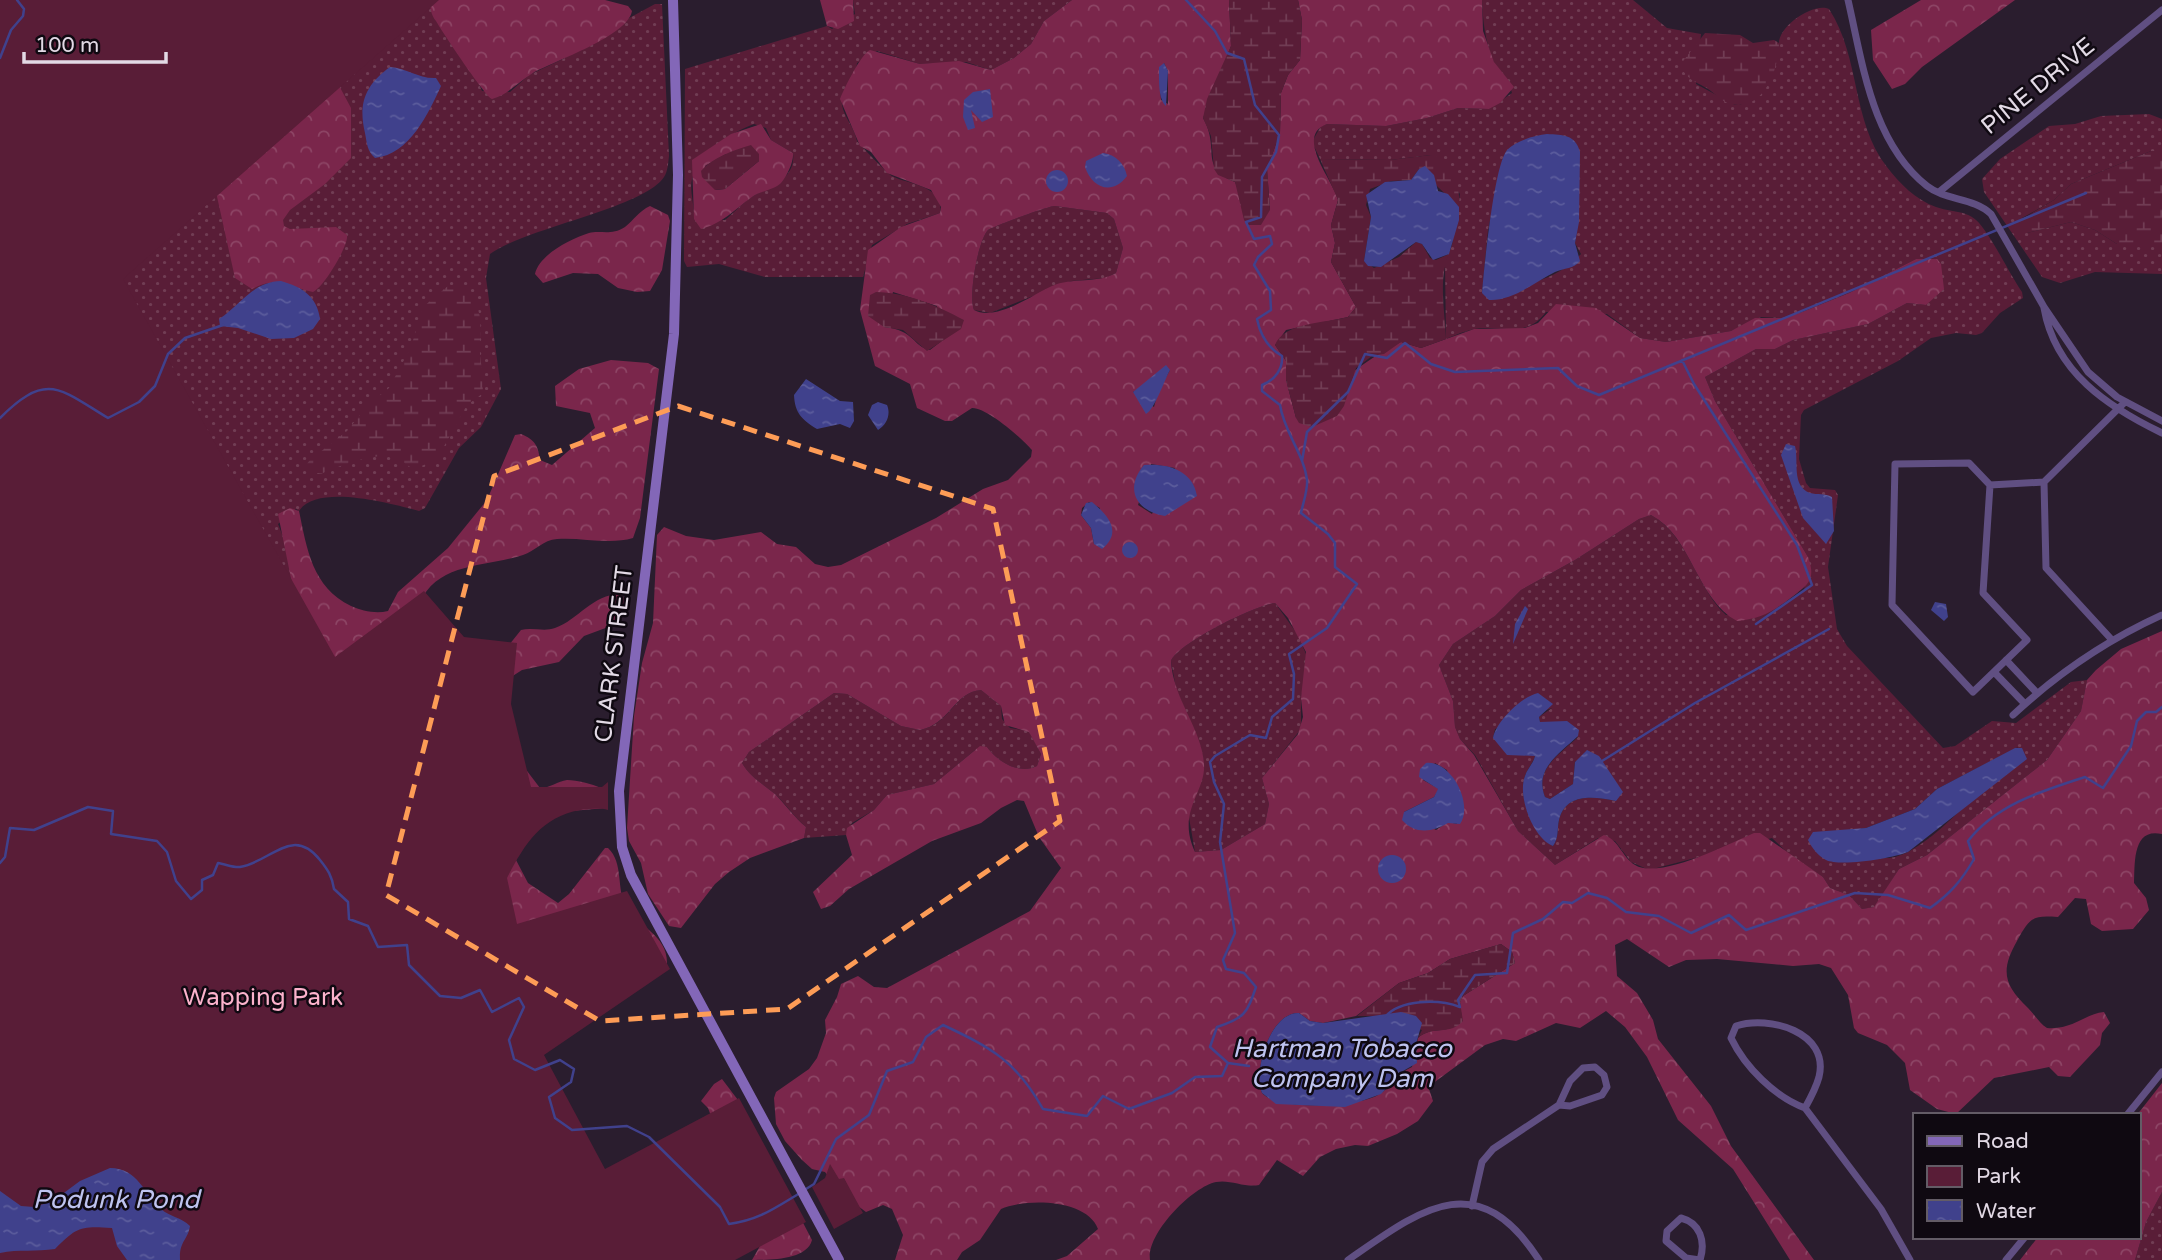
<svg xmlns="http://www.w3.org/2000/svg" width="2162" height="1260" font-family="'Varela Round',sans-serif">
	<defs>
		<pattern id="grass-dots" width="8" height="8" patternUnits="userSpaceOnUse" patternTransform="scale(1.75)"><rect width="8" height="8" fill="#591d37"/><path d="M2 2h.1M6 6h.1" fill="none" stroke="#713d54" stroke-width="1.8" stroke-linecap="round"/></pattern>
		<pattern id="forest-crowns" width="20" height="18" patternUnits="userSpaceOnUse" patternTransform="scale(1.75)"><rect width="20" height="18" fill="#7a264b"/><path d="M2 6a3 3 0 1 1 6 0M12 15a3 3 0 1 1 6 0" fill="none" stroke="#8d4565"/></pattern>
		<pattern id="wetland-marsh" width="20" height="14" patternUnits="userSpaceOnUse" patternTransform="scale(1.75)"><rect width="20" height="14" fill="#591d37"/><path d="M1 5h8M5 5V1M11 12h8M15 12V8" fill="none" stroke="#713d54"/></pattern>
		<pattern id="water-ripples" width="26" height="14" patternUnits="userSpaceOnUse" patternTransform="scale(1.75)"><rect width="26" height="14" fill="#40418c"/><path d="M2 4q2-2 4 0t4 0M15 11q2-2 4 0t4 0" fill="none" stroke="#5b5c9c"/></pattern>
	</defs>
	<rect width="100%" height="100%" fill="#2a1d2e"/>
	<path fill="url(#grass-dots)" fill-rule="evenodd" d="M430 0C438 35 469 57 482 91L510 92 529 75 563 59 631 17 655 4H662L669 156C668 163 668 171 664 177 644 208 525 228 490 254L486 278 501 389 481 427 459 448 425 508 419 511C392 504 317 483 299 511L296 509 278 524 284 539 320 722 244 568 16 57Z
		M853 0H1072L1044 21 1031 44 1014 58 991 70 966 62 920 64 877 51 857 63C856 78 839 89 842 105 844 117 854 127 857 141 858 143 889 175 892 176 909 185 944 185 940 213L907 224 872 245 863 277H765L719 264 687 267 684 261 685 69 827 26 832 29 855 14ZM754 124 766 128 771 140 793 153C796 178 773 185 755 195 744 201 735 212 725 220L694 219C695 207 689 190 692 179 699 154 731 132 754 124Z
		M1482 0H1633L1667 28 1701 34 1696 84 1735 105H1741L1779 45C1777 27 1813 2 1829 9 1861 58 1851 121 1887 167 1899 183 1916 200 1936 207 1949 212 1965 210 1976 220 1989 231 2010 275 2022 292L2023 298 2000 313 1982 333 1976 335 1956 333 1931 338 1898 361 1804 410 1801 415 1799 459 1806 483 1810 488 1835 490 1838 495 1828 567 1837 629 1847 646 1943 748 1955 746 1992 721 2016 723 2071 682 2087 680 2081 711 2047 760 1927 855 1899 869 1875 907 1862 909 1849 895 1830 888 1823 877 1791 856 1772 838 1649 870 1631 862 1615 841 1598 838 1555 865 1518 831 1475 755 1460 739 1455 727 1453 701 1439 665 1453 644 1495 616 1521 590 1575 560 1639 519 1651 515C1688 535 1696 588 1726 615L1783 606 1804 591 1808 557 1715 401 1705 377 1756 349H1775L1793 340 1868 324 1907 303 1926 305 1941 277V264L1916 259 1849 293 1802 312 1781 318 1761 317 1731 331 1666 342 1640 338 1607 314 1546 312C1528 336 1510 327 1484 328 1471 328 1458 334 1446 339L1445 263 1452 245 1460 194 1431 155 1390 160 1320 159 1312 142 1321 126 1327 124 1386 126 1427 118 1458 108 1489 109 1512 93C1507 72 1499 74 1493 60 1485 40 1483 22 1482 0ZM1503 158 1579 209 1575 243 1581 254C1555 282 1519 287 1482 293L1488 230ZM1552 708 1539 717 1540 722 1578 737C1559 755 1534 769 1545 797L1550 799 1573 784 1575 761 1616 801C1595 797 1566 792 1559 820 1557 829 1559 838 1553 846 1533 835 1518 799 1525 776 1527 769 1533 763 1535 756L1493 738 1495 729ZM2018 747C1992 776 1928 855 1889 858 1875 859 1835 838 1819 832L1839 833 1866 828 1915 809 1937 789Z
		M2149 114 2162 119V151H2151L2071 184 2054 200 2022 218 2027 233 2071 222 2095 230 2117 244H2162V274L2095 272 2060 283 2042 277 1984 192 1982 179 2000 159 2049 126 2075 124 2101 116Z
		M1055 206 1107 213 1114 219 1123 248 1116 273 1105 278 1071 281 990 313 974 310C968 297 978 240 988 230 992 227 1048 206 1055 206Z
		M1275 603 1298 635 1308 659 1301 698V729L1262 778 1269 804 1265 824 1221 850 1195 852 1188 812 1201 748 1176 688 1171 661C1177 644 1255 605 1275 603Z
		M981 690 1001 706 1002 719 1010 728 1029 731 1041 754 1037 766C1019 775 998 762 987 747L975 750 934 784 887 795 874 810 852 823 846 835 804 838 806 827C794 817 786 804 775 794 763 784 750 777 742 763L749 752 834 693 847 694 901 726 920 730C951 724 954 692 981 690Z
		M2162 1192V1260H2135L2146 1222Z"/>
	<path fill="url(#forest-crowns)" fill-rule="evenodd" d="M430 0H605L628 6 632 11C628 36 554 61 533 73 518 82 509 94 492 99 485 96 443 33 436 21 431 15 430 8 430 0Z
		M820 0H853L854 21 838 29 827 26Z
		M1072 0H1229L1231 46 1203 118C1221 150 1198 167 1235 182L1242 200 1270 210 1267 169 1280 133 1281 93 1288 75 1300 60 1302 20 1298 0H1482L1483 31 1494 62 1514 87 1500 103 1489 109 1458 108 1427 118 1386 126 1327 124C1294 136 1333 180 1338 200L1331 225 1335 243 1331 262 1356 307 1348 317 1286 330 1275 345 1286 361V380L1296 418C1331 391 1362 360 1401 342L1421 348 1474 329 1525 328 1538 323 1556 304 1596 308 1640 338 1666 342 1731 331 1755 318H1781L1802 312 1849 293 1916 259H1937L1941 264 1944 289 1926 305 1907 303 1868 324 1793 340 1775 349H1756L1705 377 1715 401 1808 557C1816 579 1809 584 1792 597 1774 611 1761 619 1737 621 1696 599 1692 536 1651 515L1639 519 1575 560 1521 590 1495 616 1453 644 1439 665 1453 701 1455 727 1460 739 1474 755 1518 831 1555 865 1604 835C1619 840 1622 857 1635 865 1660 880 1728 844 1754 833H1760L1823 877 1830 888 1849 895 1862 909 1874 907 1899 869 1927 855 2047 760 2081 711 2087 680 2096 670 2121 649 2162 631V834C2132 827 2135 864 2134 883L2146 898 2149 910 2133 929 2102 931 2091 924 2086 899 2075 898 2058 917C2033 915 2030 917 2017 941 2000 971 2004 985 2028 1008 2035 1015 2039 1023 2047 1028 2073 1030 2084 1014 2104 1012L2110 1023 2102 1033 2100 1045 2070 1077 2058 1076 2049 1067 1994 1078 1956 1114 1937 1109 1910 1090 1905 1063 1887 1045 1858 1033 1854 1028 1848 995 1831 968 1819 964 1793 966 1717 959 1686 960 1669 967 1627 939 1615 945 1617 976 1637 993 1653 1020 1658 1039 1711 1106 1731 1146 1814 1260H1790L1733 1169 1678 1120 1647 1057 1625 1027 1606 1011 1580 1028 1556 1023 1516 1041 1503 1039 1485 1045 1432 1084 1429 1089 1433 1101 1418 1121 1397 1134 1368 1146 1355 1145 1336 1149 1320 1157 1303 1176 1277 1160 1259 1185C1245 1188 1230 1179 1216 1182 1192 1187 1146 1234 1150 1260H1056L1067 1256 1098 1229C1087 1199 1026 1198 1001 1209L980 1240 962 1252 957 1260H895L903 1235 892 1209 883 1205 866 1212 858 1206 844 1179 831 1180 825 1172 812 1169 802 1160 785 1141 776 1124 774 1098 776 1092 809 1069 817 1058 826 1033 825 1020 837 997 841 984 858 976 874 987 887 988 1030 911 1061 868 1039 837 1024 801 1017 800 1001 808 981 823 932 841 849 889 830 906 821 909 813 892 852 855 846 835 847 828 874 810 887 795 934 784 980 746 987 747C998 762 1019 775 1037 766L1041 754 1029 732 1005 725 1001 706 981 690C954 692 950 724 920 730L901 726 847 694 834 693 749 752 742 763C750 777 763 784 775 794 786 805 794 817 806 827L804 838 750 858 729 872 715 884 681 928 669 926 648 894 641 863 629 841 627 828 634 716 642 663 653 623 657 535 664 527 686 536 714 540 761 532 777 544 796 547 815 564 828 567 841 565 936 518 983 489 1008 480 1031 457 1032 450C1023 439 986 407 972 408L952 421H945L917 408 910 384 875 366 860 310 868 250 901 227 940 213 941 207 931 190 887 173 871 152 860 146 840 99C845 87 861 54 870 50L920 64 959 61 991 70 1014 58 1031 44 1044 21ZM1164 63 1168 71V104L1161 100 1159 74ZM1055 206 1107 213 1114 219 1123 248 1116 273C1097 284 1072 277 1052 286 1032 295 995 322 974 310 968 297 978 240 988 230 992 227 1048 206 1055 206ZM893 292 937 306 943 340 930 350C913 347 915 330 884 327ZM1170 370 1158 392 1154 407 1133 392ZM1151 464 1175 468 1152 514 1138 505ZM1089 502 1100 508 1094 544 1091 528 1081 515 1082 508ZM1275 603 1288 618 1306 652 1301 698 1303 717 1298 734 1262 778 1269 804 1265 824 1221 850 1195 852C1176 811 1206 793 1204 764 1202 729 1173 699 1171 661 1177 644 1255 605 1275 603ZM1435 763 1447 770 1457 824 1448 822 1436 830 1404 812 1434 797 1439 789 1423 780ZM1501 944 1512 952 1515 963 1463 996 1460 1002 1462 1021C1446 1036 1432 1025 1418 1038L1412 1067C1398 1073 1392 1087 1378 1095 1358 1107 1276 1111 1262 1093 1253 1071 1270 1012 1299 1013L1310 1021 1323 1023 1356 1016 1399 983 1428 973 1450 959Z
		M1921 0H2015L1922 67 1905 84 1892 89 1873 60 1871 30Z
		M336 80 351 108V158L325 184 290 210 283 220 284 226 290 229 336 227 347 235C349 245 324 287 313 292 286 286 280 275 252 289L235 278 216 192Z
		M761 124 771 140 793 153C794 161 787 176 781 183 774 190 760 191 752 197 734 210 723 223 701 229L694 219 692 160 731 134ZM726 154 759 161 725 189 716 190 705 166Z
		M650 206 668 215 670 221 662 270 650 291 637 292 618 288 598 274 573 273 543 283 535 274C539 255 570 239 589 233 601 230 611 236 625 227 634 220 639 211 650 206Z
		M611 360 648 363 659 369 640 518 633 538C609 545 581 537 557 539 543 540 535 551 523 555 487 567 437 562 420 603L429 627 505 650 521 630C532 627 544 632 555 628 578 620 593 594 620 594L625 599V612L619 623 584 636 559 662 522 670 502 683 524 767 540 788C550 788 558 781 567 780 577 780 592 784 601 788L606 808 525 815 516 860 528 883 558 903 569 894 605 848H608C624 863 616 889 626 907 638 927 668 935 667 964L534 965 320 722 278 514 290 508 299 511C307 549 312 587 351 606 362 611 376 614 388 611L398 592 448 548 487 500 515 435 521 434C535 440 538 445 540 460L552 465 595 428 590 413 556 406 555 386 579 369Z
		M722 1079 741 1104 812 1240C807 1260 770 1260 752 1260L760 1246 708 1108 701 1101 714 1084Z
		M2162 1083V1192L2146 1222 2135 1260H2020L2038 1237H2139V1115H2137Z"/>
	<path fill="url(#wetland-marsh)" d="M1229 0H1298L1302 20 1300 60 1288 75 1281 93 1280 133 1267 169 1270 210 1261 225H1248L1244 220 1235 182 1218 175 1214 169 1211 136 1203 118 1207 99 1231 46Z
		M1705 33 1740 35 1753 43 1774 40 1779 43C1779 68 1764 112 1731 104 1722 102 1716 94 1708 89 1695 81 1687 80 1680 65Z
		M751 145 759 154V161L725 189 715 190 702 177 701 171C713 157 734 150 751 145Z
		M2151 151H2162V244H2117L2095 230 2071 222 2027 233H2020L2016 229 2017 222 2054 200 2071 184Z
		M1431 155C1453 159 1461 187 1459 207L1419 169 1411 180 1391 181 1370 189 1366 205 1371 217 1364 261 1374 268 1399 257 1416 242 1422 244 1430 258 1436 260 1449 254C1438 279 1445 312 1446 339L1421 348 1401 342 1384 354 1372 356 1356 368 1344 406 1337 416 1312 427 1299 423 1296 418 1286 380V361L1275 345C1284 322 1326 323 1348 317L1356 307 1331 262 1335 243 1331 225 1338 200 1320 159 1390 160Z
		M448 286H461C487 311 479 321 480 354 481 368 485 379 482 394L467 405 437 459 415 469C406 467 401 457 391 456 372 454 338 466 321 474L310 471 306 465 310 460 347 431 368 405 389 388 411 347 423 307Z
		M876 292C906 292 938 306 964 320L961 329 927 351 903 330 884 327 868 316 870 295Z
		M1501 944 1512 952 1515 963 1463 996 1460 1002 1463 1021C1450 1036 1432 1025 1418 1038L1422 1030 1378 1016H1357L1399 983 1428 973 1450 959Z"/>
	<path fill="#591d37" d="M0 0H439L123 279 335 657 424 591 464 637 517 643 511 704 531 787H602L608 782V810C599 807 589 809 580 810 541 817 524 845 507 878L517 924 627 891 670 969 544 1055 605 1169 739 1098 806 1222 735 1260H0Z
		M830 1164 839 1179 844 1178 863 1213 834 1229 812 1187 825 1178Z"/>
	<path fill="url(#water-ripples)" d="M1164 63 1168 71 1166 106C1158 100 1159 79 1159 67Z
		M390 67C407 68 419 79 436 78L441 86C428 114 410 154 375 158 367 151 367 143 365 133 358 104 365 85 390 67Z
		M990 89 993 117 982 122 971 110 975 128 968 130 963 117 964 100 973 92Z
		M1547 134C1563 135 1575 134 1580 152L1579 222 1575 243 1580 261C1574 269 1564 268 1555 272 1535 282 1513 301 1489 300L1482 293C1484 268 1494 166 1507 150 1516 141 1535 135 1547 134Z
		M1103 153C1116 155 1124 163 1127 176 1112 196 1092 188 1085 167L1086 161Z
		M1425 166 1434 175 1438 191 1448 194 1459 207V220L1449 254 1433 260 1422 244 1416 242 1381 267 1368 266 1364 261 1371 217 1366 195 1385 182 1411 180 1419 169Z
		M1046 181a11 11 0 1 1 22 0a11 11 0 1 1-22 0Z
		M281 281C302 287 317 296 320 319L313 329 294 338 271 339 238 328 220 326 219 319C241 305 252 282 281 281Z
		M1166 365 1170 370C1164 381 1155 409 1146 414L1133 392Z
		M806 379 840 401 853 402 854 421 850 428 840 424 817 429C801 419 795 413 794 395Z
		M878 402 887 405C891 414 887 425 878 430L868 415 872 405Z
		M1786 444 1795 446C1799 461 1791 486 1810 493 1817 495 1825 493 1832 497L1834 531 1826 544 1803 518 1781 455Z
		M1144 465C1167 463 1193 470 1197 496L1165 516C1136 511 1124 489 1144 465Z
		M1092 502C1108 515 1123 532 1102 549L1094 544 1091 528 1081 515 1086 503Z
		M1122 550a8 8 0 1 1 16 0a8 8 0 1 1-16 0Z
		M1935 602 1946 604 1948 617 1944 621 1931 610Z
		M1525 606 1528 609 1513 644 1515 624Z
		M1538 693 1553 704 1539 717 1540 722 1567 721 1579 730 1578 736C1559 754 1534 769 1545 797L1550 799 1573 784 1575 762 1587 750 1599 756 1623 792 1616 801C1595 797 1566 792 1559 820 1557 829 1559 838 1553 846 1533 838 1517 796 1525 776 1527 769 1533 764 1535 756L1507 755 1493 738C1496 722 1521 697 1538 693Z
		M2015 748H2022L2027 759 1908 852C1893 858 1841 867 1826 860 1818 856 1812 848 1808 840L1813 832 1866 828 1915 809 1937 789Z
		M1426 763C1451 760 1474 804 1460 824L1448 823C1433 832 1415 835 1402 820L1404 812 1434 797 1438 789 1419 777 1420 769Z
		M1378 869a14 14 0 1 1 28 0a14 14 0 1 1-28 0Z
		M1401 1012 1416 1016 1422 1023 1416 1044 1417 1063 1403 1071 1381 1094 1345 1107 1276 1104 1262 1093C1253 1071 1270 1012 1299 1013L1310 1021 1323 1023Z
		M110 1168C138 1168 144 1194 161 1209 170 1217 181 1217 190 1226 188 1240 179 1241 180 1260H127L117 1246 112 1228C80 1226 77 1227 55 1249 36 1252 19 1249 0 1253V1191L21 1206 34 1207 53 1201 80 1181Z"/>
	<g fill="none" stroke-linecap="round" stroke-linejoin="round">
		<path stroke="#40418c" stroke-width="2.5" d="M0 58 11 30 23 16 24 9 17 0
			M1682 360 1694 384 1797 545 1812 585 1756 624
			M0 418C47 371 60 389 108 418L139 402 155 386 168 354 185 338 223 325
			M1302 461 1307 432 1348 392 1365 354 1387 358 1405 343 1431 364 1455 372 1558 368 1577 386 1599 395 2086 193
			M1602 761 1695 703 1829 629
			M0 863 5 857 10 828 34 830 88 807 113 811 111 834 157 841 167 852 176 881 191 899 202 890V880L213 875 218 863C225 864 234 868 240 867 271 862 292 825 320 860 328 870 332 876 334 889L348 902 349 919 368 926 378 947 407 945 409 965 440 996 461 998 480 990 492 1012 519 998 524 1007 509 1040 514 1059 535 1070 560 1060 574 1069 571 1082 549 1097 555 1118 572 1130 627 1126 649 1137 720 1207 729 1224C759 1220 775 1208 800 1193
			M1385 1017C1400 999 1439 999 1460 1007L1458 1000 1475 975 1507 973 1513 933 1543 919 1563 902 1572 903 1588 893 1607 898 1626 912 1659 916 1691 933 1729 915 1746 930 1855 893 1888 895 1930 908C1950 894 1962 880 1974 859L1968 841C1997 804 2042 791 2085 777L2103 788 2131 746 2137 721 2146 712H2156L2162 707
			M1228 1063 1249 1066
			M806 1189 814 1184 836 1139 869 1115 887 1071 913 1062 926 1037 943 1025C992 1048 1016 1061 1043 1109L1087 1116 1103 1096 1129 1109 1172 1093 1195 1077 1222 1076 1228 1063 1210 1047 1217 1027C1245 1018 1247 1013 1256 987L1244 973 1226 969 1223 960 1235 933 1220 842 1224 804 1214 782 1210 762 1215 756 1250 735 1266 738 1272 717 1293 699 1294 674 1289 654 1327 628 1357 584 1335 567V543L1328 534 1301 513C1303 503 1308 490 1307 480 1304 454 1284 432 1280 405L1262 391V385C1275 380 1283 369 1282 356 1268 348 1260 334 1257 319L1271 310 1270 291 1254 265 1258 257 1272 244 1270 236 1254 239 1246 222 1261 217 1262 177 1276 152 1279 135 1255 105 1244 59 1227 53 1215 31 1186 0"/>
		<path stroke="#604f82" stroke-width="7" d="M1848 0C1863 65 1872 142 1927 186 1946 201 1973 197 1991 214L2044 307 2088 372 2117 397 2162 421
			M1939 192 2162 10
			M2044 308C2055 372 2108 407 2162 433
			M1969 463 1990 485 1983 593 2027 640 1973 692 1892 605 1895 464Z
			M1990 485 2044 482
			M2112 640 2046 568 2044 482 2125 402
			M2006 660 2037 693
			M1994 672 2025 704
			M2013 715C2057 674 2107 640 2162 615
			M1805 1108C1775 1097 1745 1067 1731 1038L1736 1026C1769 1015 1830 1032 1819 1077 1816 1088 1810 1099 1805 1108L1881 1209 1910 1260
			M2127 1115 2162 1072
			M1472 1206 1482 1162 1493 1149 1559 1105 1570 1106 1602 1095 1607 1087 1604 1075 1595 1067 1583 1068 1570 1081 1559 1105
			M1348 1260C1420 1210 1477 1164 1539 1260
			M1700 1260C1706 1241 1700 1223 1681 1218L1667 1231 1666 1241 1686 1258 1700 1260
			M2006 1260 2025 1237"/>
		<path stroke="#8367b8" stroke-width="10" d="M673 0 678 175 674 334 619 791 622 847 631 875 839 1260"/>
	</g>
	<path fill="none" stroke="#fd9c56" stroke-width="5" stroke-dasharray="14 9" stroke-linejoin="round" d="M678 406 993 509 1060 821 787 1009 600 1021 386 895 494 476Z"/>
	<g text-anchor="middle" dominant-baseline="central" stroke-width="5" stroke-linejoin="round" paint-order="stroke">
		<g font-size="24" fill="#e2d9e5" stroke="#0f0911">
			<text transform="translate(2038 86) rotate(-39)">PINE DRIVE</text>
			<text transform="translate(614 654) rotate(-83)">CLARK STREET</text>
		</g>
		<g font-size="24" fill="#fcb2cc" stroke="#0f0911">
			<text x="263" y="997">Wapping Park</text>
		</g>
		<g font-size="26" font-style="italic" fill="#bec3ef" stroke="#0f0911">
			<text x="1342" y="1048">Hartman Tobacco<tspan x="1342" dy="30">Company Dam</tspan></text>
			<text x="116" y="1199">Podunk Pond</text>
		</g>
	</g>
	<rect x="1913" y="1113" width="228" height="126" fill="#0f0911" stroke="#635c66" stroke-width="2"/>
	<rect x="1927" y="1136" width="35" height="10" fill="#8367b8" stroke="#635c66" stroke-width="2"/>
	<text x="1976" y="1148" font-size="21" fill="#e2d9e5">Road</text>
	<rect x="1927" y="1166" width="35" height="21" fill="#591d37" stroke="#635c66" stroke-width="2"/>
	<text x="1976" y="1183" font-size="21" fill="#e2d9e5">Park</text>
	<rect x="1927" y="1200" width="35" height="21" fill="url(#water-ripples)" stroke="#635c66" stroke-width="2"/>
	<text x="1976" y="1218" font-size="21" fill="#e2d9e5">Water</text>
	<path d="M24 52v10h142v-10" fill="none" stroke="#e2d9e5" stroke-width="3.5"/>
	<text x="35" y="52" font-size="21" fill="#e2d9e5" stroke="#0f0911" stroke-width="5" paint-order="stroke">100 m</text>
</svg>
